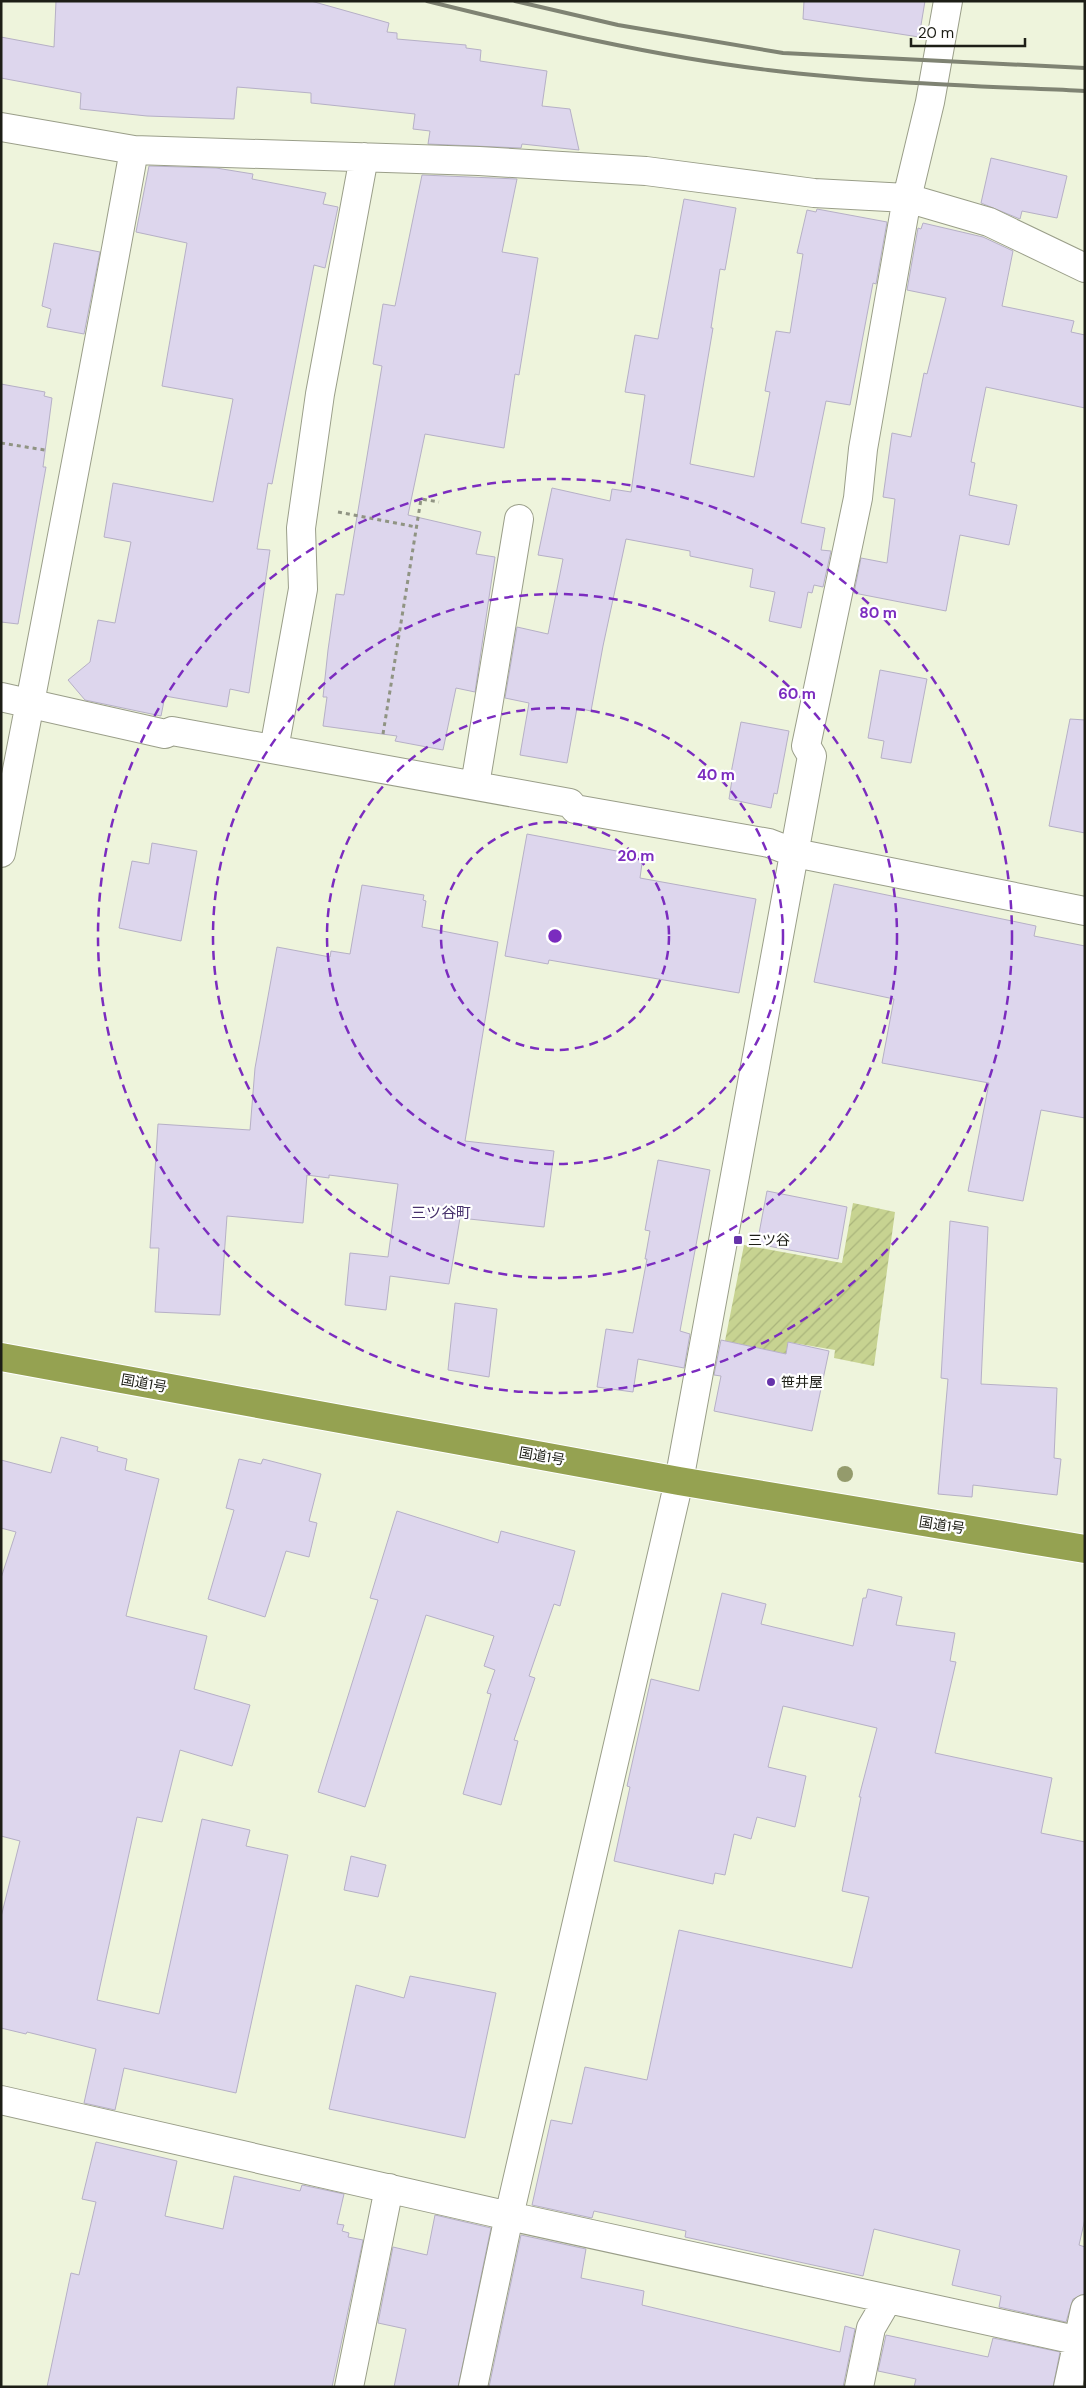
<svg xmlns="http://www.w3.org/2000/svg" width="1086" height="2388" font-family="'DM Sans','Noto Sans JP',sans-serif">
	<defs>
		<pattern id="garden-furrows" width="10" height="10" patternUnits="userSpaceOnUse" patternTransform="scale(1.25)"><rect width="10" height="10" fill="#c7d391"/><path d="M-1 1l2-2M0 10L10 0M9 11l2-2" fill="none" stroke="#aab57c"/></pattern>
	</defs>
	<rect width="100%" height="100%" fill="#eef4dc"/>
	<path fill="url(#garden-furrows)" d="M853 1203 895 1212 874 1366 834 1358 835 1350 788 1342 786 1354 725 1341 744 1245 842 1263Z"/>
	<path fill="#ddd6ed" stroke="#b6b0c6" d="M56 1H311L389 23 387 32 397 33V39L466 45V48L481 50 480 61 547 71 542 106 570 109 579 150 522 144 521 148 428 144 430 131 413 129 415 114 311 103V93L237 87 234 119 147 116 80 109 81 93 1 78V37L54 47Z
		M804 1H925L919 37 803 19Z
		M991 158 1067 176 1057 218 1022 211 1020 219 981 203Z
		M149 166 216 168 253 174 252 179 326 193 323 204 338 207 325 268 314 265 272 484 268 483 257 549 270 550 249 693 230 689 227 707 165 696 161 716 85 700 68 680 90 662 98 620 115 623 131 542 104 537 113 483 213 502 233 399 162 386 187 243 136 232Z
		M422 175 517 179 502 252 538 258 519 375 515 374 504 448 425 434 408 515 481 532 476 554 495 557 475 692 456 688 443 750 395 741 397 736 323 726 327 697H323L328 650 336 594 344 595 382 366 373 364 383 304 395 306Z
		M684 199 736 208 725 270 720 269 711 328H713L690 464 754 477 770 392 765 391 776 331 790 333 803 254 797 253 807 210 816 212 817 209 887 222 876 284 873 283 850 405 826 401 801 523 825 528 821 550 831 551 823 587 814 585 812 593 808 592 801 628 769 621 775 592 750 587 753 569 690 556V551L626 539 603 646 591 711 577 708 567 763 520 755 529 703 505 698 517 627 548 634 563 559 538 555 552 488 610 501 612 489 631 492 645 395 625 392 635 335 658 339Z
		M923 223 983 237 1013 251 1002 306 1074 321 1071 332 1085 335V408L986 387 971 462 975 463 969 495 1017 505 1009 545 960 535 946 611 854 593 861 558 887 563 895 499 883 497 892 433 911 437 924 373 927 374 946 298 907 290 918 228 921 229Z
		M54 243 100 252 84 334 47 327 51 309 42 306Z
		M1 384 45 392 44 396 52 398 43 467H46L18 624 1 622Z
		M880 670 927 679 911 763 881 758 884 741 868 738Z
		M1070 719 1085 720V833L1049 826Z
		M741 722 789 731 777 794 774 793 771 808 729 799 733 773H731Z
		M527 834 643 856 640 878 756 899 739 993 549 960 548 964 505 956Z
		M152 843 197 851 181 941 119 928 132 861 149 864Z
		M834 884 1036 926 1034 936 1085 946V1118L1041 1110 1023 1201 968 1191 989 1083 882 1063 894 999 814 982Z
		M362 885 424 895 423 900 426 901 422 927 498 942 465 1141 554 1151 544 1227 460 1218 449 1284 390 1276 386 1310 345 1305 350 1253 388 1257 398 1184 329 1175V1178L307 1175 303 1223 227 1216 220 1315 155 1312 159 1248H150L158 1124 250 1130 255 1068 277 947 330 957 331 951 350 954Z
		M658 1160 710 1170 680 1331 690 1334 684 1368 638 1359 633 1392 597 1387 606 1329 633 1333 647 1259H645L650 1231 645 1230Z
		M767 1191 847 1207 838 1259 757 1244Z
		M950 1221 988 1227 981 1384 1057 1388 1054 1458 1061 1459 1057 1495 973 1485 972 1497 938 1494 948 1379 941 1378Z
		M455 1303 497 1309 489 1377 448 1370Z
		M721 1340 786 1354 788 1342 829 1351 812 1431 714 1411 721 1376 714 1375Z
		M61 1437 98 1447 97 1451 127 1459 125 1470 159 1479 126 1616 207 1636 194 1689 250 1705 232 1766 180 1750 162 1822 137 1817 97 2000 159 2014 202 1819 250 1830 246 1846 288 1855 236 2093 124 2068 115 2110 84 2103 96 2049 27 2032 26 2034 1 2028V1917L20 1841 1 1836V1578L16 1532 1 1528V1460L51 1473Z
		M239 1459 261 1464 263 1459 321 1474 309 1521 317 1523 309 1557 286 1551 265 1617 208 1599 234 1510 226 1508Z
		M397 1511 498 1543 501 1531 575 1551 560 1606 554 1604 529 1676 535 1678 514 1740 518 1741 501 1805 463 1794 491 1694 487 1693 495 1670 484 1666 494 1636 426 1615 365 1807 318 1792 378 1600 370 1598Z
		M868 1589 902 1597 896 1625 955 1633 950 1661 956 1662 935 1753 1052 1778 1041 1833 1085 1842V2219L1079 2245 1085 2247V2294L1073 2299 1066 2322 999 2307 1001 2296 952 2285 960 2250 874 2229 863 2276 685 2237 686 2231 594 2211 592 2218 532 2205 551 2120 572 2124 585 2067 647 2080 679 1930 852 1968 869 1897 842 1891 861 1797H859L877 1728 783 1706 768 1767 806 1776 795 1827 757 1817 751 1839 734 1834 725 1875 715 1873 713 1884 614 1861 630 1787 627 1786 651 1679 699 1691 722 1593 766 1604 761 1624 853 1646 863 1598H866Z
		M351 1856 386 1865 378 1897 344 1890Z
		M410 1976 496 1993 465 2138 329 2109 356 1985 404 1998Z
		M96 2142 177 2161 165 2216 223 2229 234 2176 300 2191 302 2185 344 2194 337 2224 344 2225 342 2231 349 2233 348 2237 363 2240 332 2387H47L71 2273 79 2275 96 2202 82 2199Z
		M435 2215 491 2228 458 2387H394L406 2329 378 2323 393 2247 427 2255Z
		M521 2235 586 2249 581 2278 644 2291 642 2305 840 2352 845 2326 855 2329 843 2387H489Z
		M886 2335 988 2357 993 2338 1060 2352 1053 2387H914L916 2379 878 2371Z"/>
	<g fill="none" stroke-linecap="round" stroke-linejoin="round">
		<defs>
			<path id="minor" d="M1 127 134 150 479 161 646 171 814 193 907 198 989 222 1085 268
				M1 697 165 734 172 731 570 803 575 809 769 843 795 853 1085 911
				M274 749 303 589 301 528 320 394 364 157
				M475 785 519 519
				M1 853C46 619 92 385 134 150
				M1 2100 509 2216 1085 2342
				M349 2387 389 2188
				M473 2387 509 2216 679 1481 812 756 806 746 858 498 863 449 907 198 930 102 948 1
				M859 2387 871 2328 888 2299
				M1068 2387 1085 2309"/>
			<path id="highway" d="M1 1357 679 1481 1085 1549"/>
		</defs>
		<use href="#minor" stroke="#9a9e89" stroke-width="30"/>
		<use href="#highway" stroke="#fff" stroke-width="30"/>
		<path stroke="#909483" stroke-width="3" stroke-dasharray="4 4" stroke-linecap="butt" d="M1 443 45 450
			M338 512 416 527
			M383 734 421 499 439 502"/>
		<use href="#minor" stroke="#fff" stroke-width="28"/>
		<use href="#highway" stroke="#95a251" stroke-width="28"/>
		<path stroke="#7f8373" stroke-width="4" d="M427 1C540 29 652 56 768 70 873 83 979 86 1085 91
			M515 1 618 25 783 53 1085 68"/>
	</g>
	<circle fill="#949b6c" cx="845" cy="1474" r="8"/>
	<g fill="none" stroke="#7b2cbf" stroke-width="2.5" stroke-dasharray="9 6">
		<circle cx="555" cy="936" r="114"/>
		<circle cx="555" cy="936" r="228"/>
		<circle cx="555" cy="936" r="342"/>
		<circle cx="555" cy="936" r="457"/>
	</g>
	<g fill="#63a" stroke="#fff" stroke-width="2">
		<rect x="733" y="1235" width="10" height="10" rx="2.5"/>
		<circle cx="771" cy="1382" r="5"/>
	</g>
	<g text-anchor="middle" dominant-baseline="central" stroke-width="4.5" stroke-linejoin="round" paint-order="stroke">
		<g font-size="14" fill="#1d1e16" stroke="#fff" text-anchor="start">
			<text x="748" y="1240">三ツ谷</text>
			<text x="781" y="1382">笹井屋</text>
		</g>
		<g font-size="14" fill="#1d1e16" stroke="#fff">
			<text transform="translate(144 1383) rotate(10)">国道1号</text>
			<text transform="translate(542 1456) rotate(10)">国道1号</text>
			<text transform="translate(942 1525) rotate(9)">国道1号</text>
		</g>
		<g font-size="15" fill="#47316c" stroke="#fff">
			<text x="441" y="1213">三ツ谷町</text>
		</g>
	</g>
	<circle cx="555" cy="936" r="8" fill="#7b2cbf" stroke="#fff" stroke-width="2.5"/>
	<g font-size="15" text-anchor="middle" font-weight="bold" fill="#7b2cbf" stroke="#fff" stroke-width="4.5" stroke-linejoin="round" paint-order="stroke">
		<text x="878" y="618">80 m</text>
		<text x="797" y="699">60 m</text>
		<text x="716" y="780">40 m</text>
		<text x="636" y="861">20 m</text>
	</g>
	<rect width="1086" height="2388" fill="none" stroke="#1d1e16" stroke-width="5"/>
	<path d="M911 38v8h114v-8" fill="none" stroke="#1d1e16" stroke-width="2.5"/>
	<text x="918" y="38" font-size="15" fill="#1d1e16" stroke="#ffffff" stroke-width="4" paint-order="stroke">20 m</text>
</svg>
